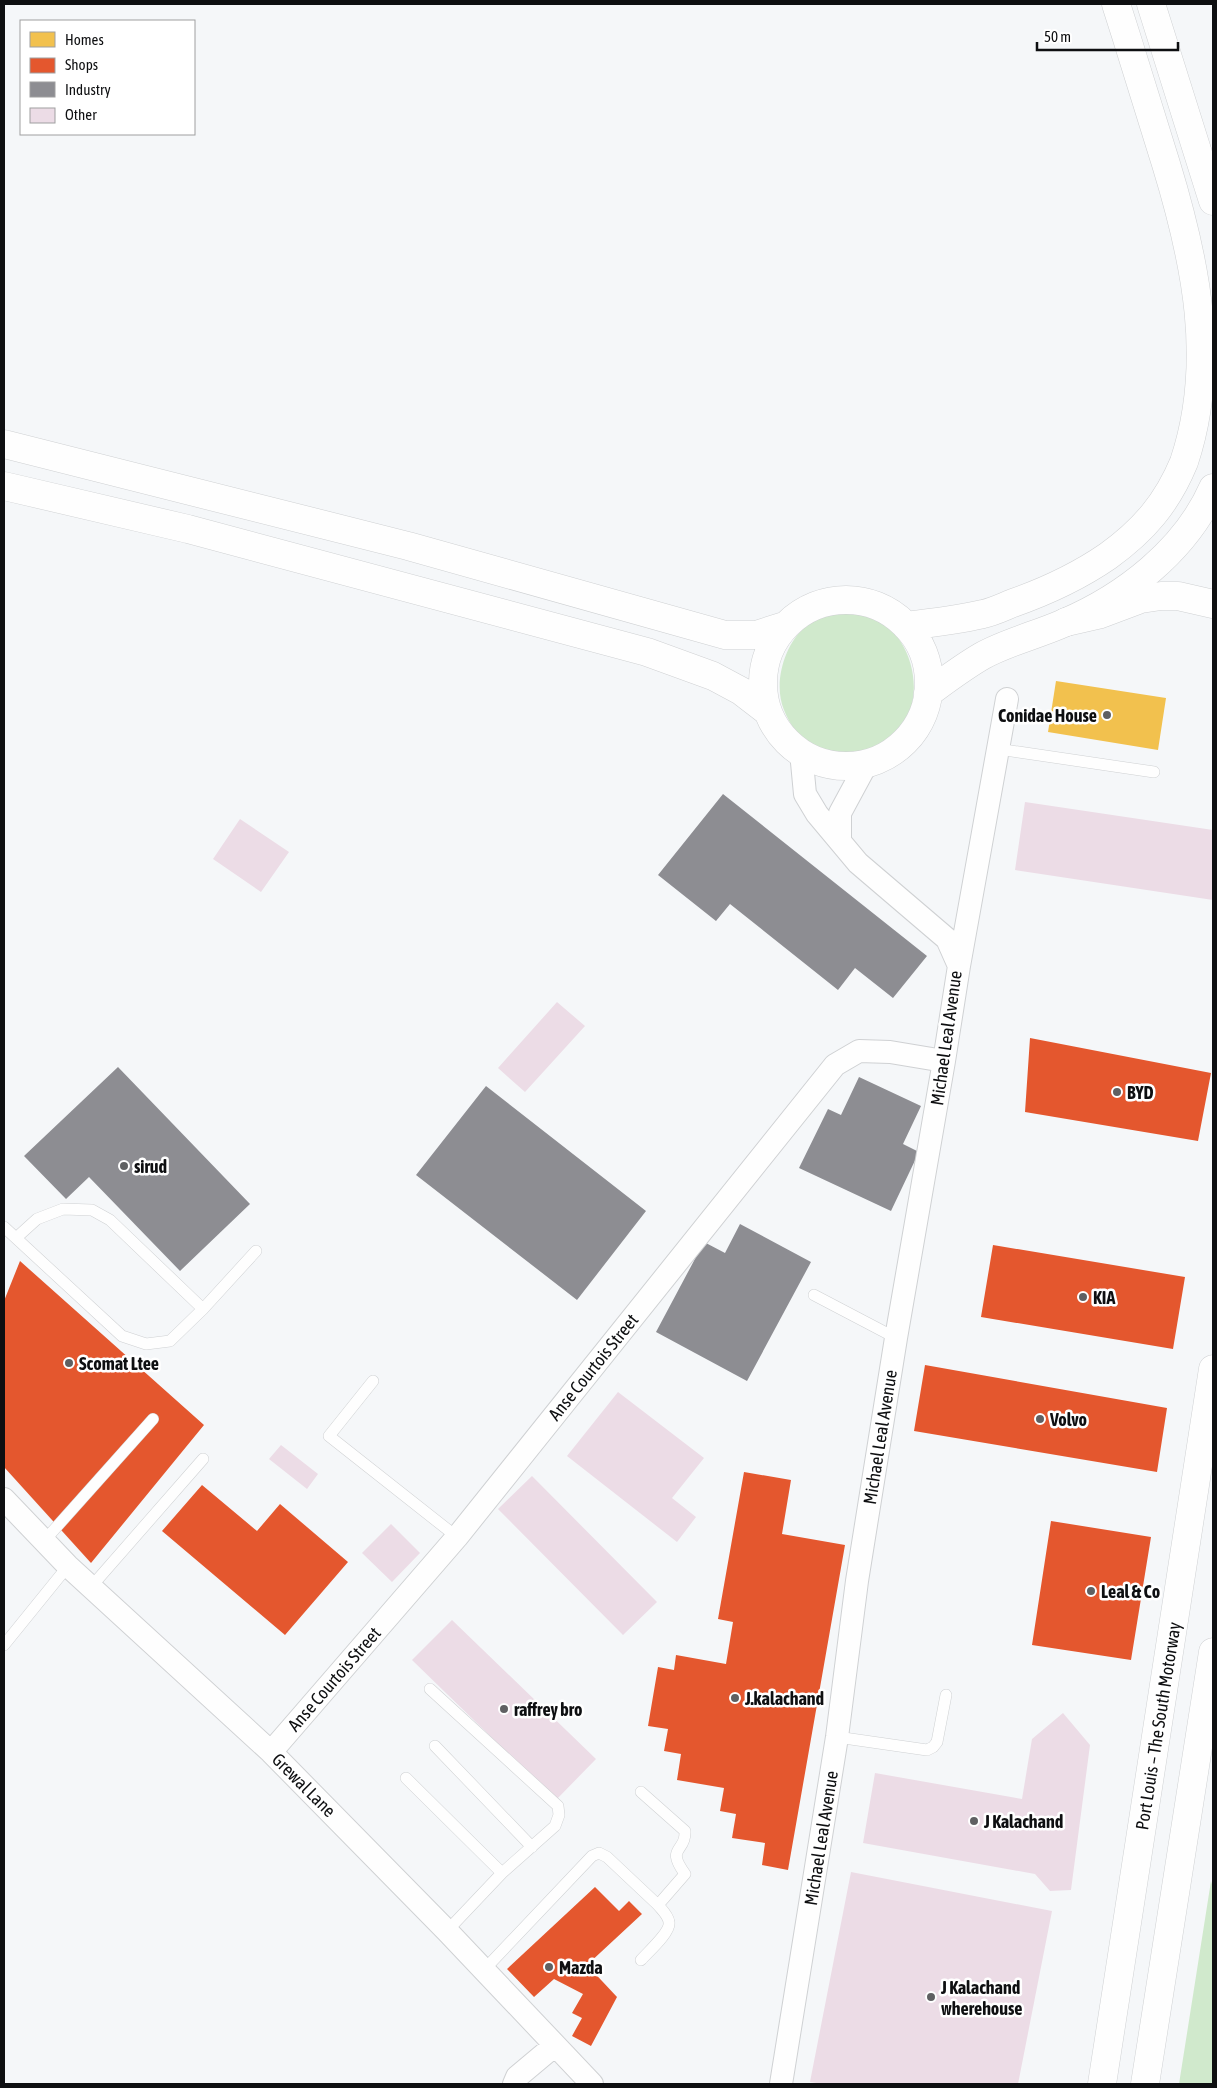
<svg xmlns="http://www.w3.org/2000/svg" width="1217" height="2088" font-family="'Asap Condensed',sans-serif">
	<rect width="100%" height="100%" fill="#f5f7f9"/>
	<path fill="#d0e9cc" d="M843 610C850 611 859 611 865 613 908 627 927 686 904 724 898 734 888 741 879 746 840 768 800 751 784 710 773 684 784 645 805 627 816 617 829 614 843 610Z
		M1211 1881 1213 1888V2084H1179Z"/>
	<path fill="#f2c14e" d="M1056 681 1166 698 1158 750 1048 732Z"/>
	<path fill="#e4572e" d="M1030 1038 1211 1073 1198 1141 1025 1112Z
		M993 1245 1185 1277 1173 1349 981 1317Z
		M20 1261 204 1425 91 1563 4 1467V1301Z
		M925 1365 1167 1408 1157 1472 914 1431Z
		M744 1472 791 1480 782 1534 845 1545 788 1870 762 1865 765 1843 732 1838 736 1814 720 1811 724 1788 677 1780 681 1754 664 1751 668 1729 648 1726 658 1667 674 1670 676 1655 726 1664 733 1622 718 1619Z
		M202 1485 257 1531 280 1504 348 1562 285 1635 162 1531Z
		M1051 1521 1151 1537 1131 1660 1032 1645Z
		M595 1887 619 1911 629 1901 642 1914 587 1965 617 1997 591 2046 572 2036 582 2018 572 2013 583 1994 554 1979 534 1997 507 1969Z"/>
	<path fill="#8d8d92" d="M723 794 927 956 893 998 855 968 838 990 730 904 716 921 658 875Z
		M118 1067 250 1204 180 1271 89 1177 66 1199 24 1156Z
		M859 1077 921 1106 903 1144 919 1152 891 1211 799 1168 828 1109 841 1115Z
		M486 1086 646 1211 577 1300 416 1175Z
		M740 1224 811 1262 747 1381 656 1332 704 1242 725 1253Z"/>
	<path fill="#ecdce6" d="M1025 802 1213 830V900L1015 870Z
		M240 819 289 852 261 892 213 859Z
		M557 1002 585 1026 525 1092 498 1068Z
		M618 1392 704 1458 672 1498 696 1517 677 1542 567 1456Z
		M281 1445 318 1474 307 1489 269 1459Z
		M532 1476 657 1602 623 1635 498 1509Z
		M391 1524 420 1553 392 1582 362 1553Z
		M452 1620 596 1759 556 1800 412 1660Z
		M1063 1713 1090 1745 1071 1890 1050 1891 1035 1874 863 1843 875 1773 1022 1799 1032 1739Z
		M851 1872 1052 1911 1018 2084H823L810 2082Z"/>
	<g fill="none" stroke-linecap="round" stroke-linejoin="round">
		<defs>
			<path id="service" d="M998 749 1154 772
				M4 1227 122 1336 146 1344 170 1341 203 1309 256 1251
				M16 1238 37 1219 63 1209 92 1210 110 1220 203 1309
				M814 1295 896 1338
				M373 1381 329 1436 457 1537
				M44 1541 153 1419
				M91 1587 203 1459
				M4 1645 68 1566
				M430 1689 558 1806 559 1815 555 1826 502 1873 447 1931
				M837 1737 927 1750 933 1747 937 1742 946 1695
				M435 1746 532 1847
				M406 1778 502 1873
				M641 1792 685 1831C686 1853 665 1846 685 1874L658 1905
				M483 1971 592 1856 599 1853 607 1857 658 1905C662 1910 668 1915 669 1922 671 1932 648 1952 641 1960"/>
			<path id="minor" d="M801 752 805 794 817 814 858 863 947 939 959 966
				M840 839V813L867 763
				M4 1499 68 1566 271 1752 447 1931 592 2084
				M271 1752 457 1537 835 1065 859 1051 890 1052 944 1061
				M514 2084 517 2077 554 2046
				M781 2084 837 1737 857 1581 896 1338 944 1061 959 966 1007 699"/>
			<path id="tertiary" d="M1151 4 1213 201
				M4 444 408 546 725 635H756L784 626
				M4 486 188 529 647 652 713 676 741 691 767 711
				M763 683a83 83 0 1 1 166 0a83 83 0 1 1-166 0Z
				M906 626C932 623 957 620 983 614 993 612 1003 607 1013 603 1047 591 1079 576 1108 556 1144 530 1167 503 1184 462 1217 363 1196 262 1166 164 1149 110 1133 57 1116 4
				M928 693C946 680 963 667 982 656 1007 642 1037 635 1064 623 1125 597 1186 550 1213 488"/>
			<path id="trunk" d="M1066 622 1101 614 1141 599 1161 596H1178L1213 604
				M1102 2084 1213 1369
				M1145 2084 1213 1652"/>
		</defs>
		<use href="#service" stroke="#cfd1d3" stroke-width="12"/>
		<use href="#minor" stroke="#cfd1d3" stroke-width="24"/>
		<use href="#tertiary" stroke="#cfd1d3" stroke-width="29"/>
		<use href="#trunk" stroke="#cfd1d3" stroke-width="29"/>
		<use href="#service" stroke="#fefefe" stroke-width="11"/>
		<use href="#minor" stroke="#fefefe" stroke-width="22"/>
		<use href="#tertiary" stroke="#fefefe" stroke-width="28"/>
		<use href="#trunk" stroke="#fefefe" stroke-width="28"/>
	</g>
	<g fill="#5f6062" stroke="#fff" stroke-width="2">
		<circle cx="1107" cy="715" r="5"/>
		<circle cx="1117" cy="1092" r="5"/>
		<circle cx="124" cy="1166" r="5"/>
		<circle cx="1083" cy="1297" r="5"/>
		<circle cx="69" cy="1363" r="5"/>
		<circle cx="1040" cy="1419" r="5"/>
		<circle cx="1091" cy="1591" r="5"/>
		<circle cx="735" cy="1698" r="5"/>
		<circle cx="504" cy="1709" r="5"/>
		<circle cx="974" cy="1821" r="5"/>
		<circle cx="549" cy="1967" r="5"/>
		<circle cx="931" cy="1997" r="5"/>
	</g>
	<g text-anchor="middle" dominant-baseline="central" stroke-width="5" stroke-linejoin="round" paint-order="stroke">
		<g font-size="18" font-weight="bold" fill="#0e0f11" stroke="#fff" text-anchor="start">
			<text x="1097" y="715" text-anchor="end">Conidae House</text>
			<text x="1127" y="1092">BYD</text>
			<text x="134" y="1166">sirud</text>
			<text x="1093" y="1297">KIA</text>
			<text x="79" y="1363">Scomat Ltee</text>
			<text x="1050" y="1419">Volvo</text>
			<text x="1101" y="1591">Leal &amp; Co</text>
			<text x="745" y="1698">J.kalachand</text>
			<text x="514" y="1709">raffrey bro</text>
			<text x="984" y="1821">J Kalachand</text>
			<text x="559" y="1967">Mazda</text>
			<text x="941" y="1987">J Kalachand<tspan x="941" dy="21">wherehouse</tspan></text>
		</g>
		<g font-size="18" fill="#0e0f11" stroke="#fff">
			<text transform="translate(946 1038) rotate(-82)">Michael Leal Avenue</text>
			<text transform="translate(593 1367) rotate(-51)">Anse Courtois Street</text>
			<text transform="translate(880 1437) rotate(-81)">Michael Leal Avenue</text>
			<text transform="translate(334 1679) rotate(-49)">Anse Courtois Street</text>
			<text transform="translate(1158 1726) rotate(-81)">Port Louis – The South Motorway</text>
			<text transform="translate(304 1785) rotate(45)">Grewal Lane</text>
			<text transform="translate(821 1838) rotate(-81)">Michael Leal Avenue</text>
		</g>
	</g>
	<rect width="1217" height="2088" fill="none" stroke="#0e0f11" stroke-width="10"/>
	<rect x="20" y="20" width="175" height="115" fill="#ffffff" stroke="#9f9fa0"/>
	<rect x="30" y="32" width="25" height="15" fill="#f2c14e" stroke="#9f9fa0"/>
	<text x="65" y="45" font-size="15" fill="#0e0f11">Homes</text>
	<rect x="30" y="58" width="25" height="15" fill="#e4572e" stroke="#9f9fa0"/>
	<text x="65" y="70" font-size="15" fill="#0e0f11">Shops</text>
	<rect x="30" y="82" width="25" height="15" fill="#8d8d92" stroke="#9f9fa0"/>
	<text x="65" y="95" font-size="15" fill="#0e0f11">Industry</text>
	<rect x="30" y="108" width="25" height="15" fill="#ecdce6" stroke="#9f9fa0"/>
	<text x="65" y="120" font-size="15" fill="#0e0f11">Other</text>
	<path d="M1037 42v8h141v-8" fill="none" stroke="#0e0f11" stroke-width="2.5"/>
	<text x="1044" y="42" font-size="15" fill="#0e0f11" stroke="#ffffff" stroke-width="4" paint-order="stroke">50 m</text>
</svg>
